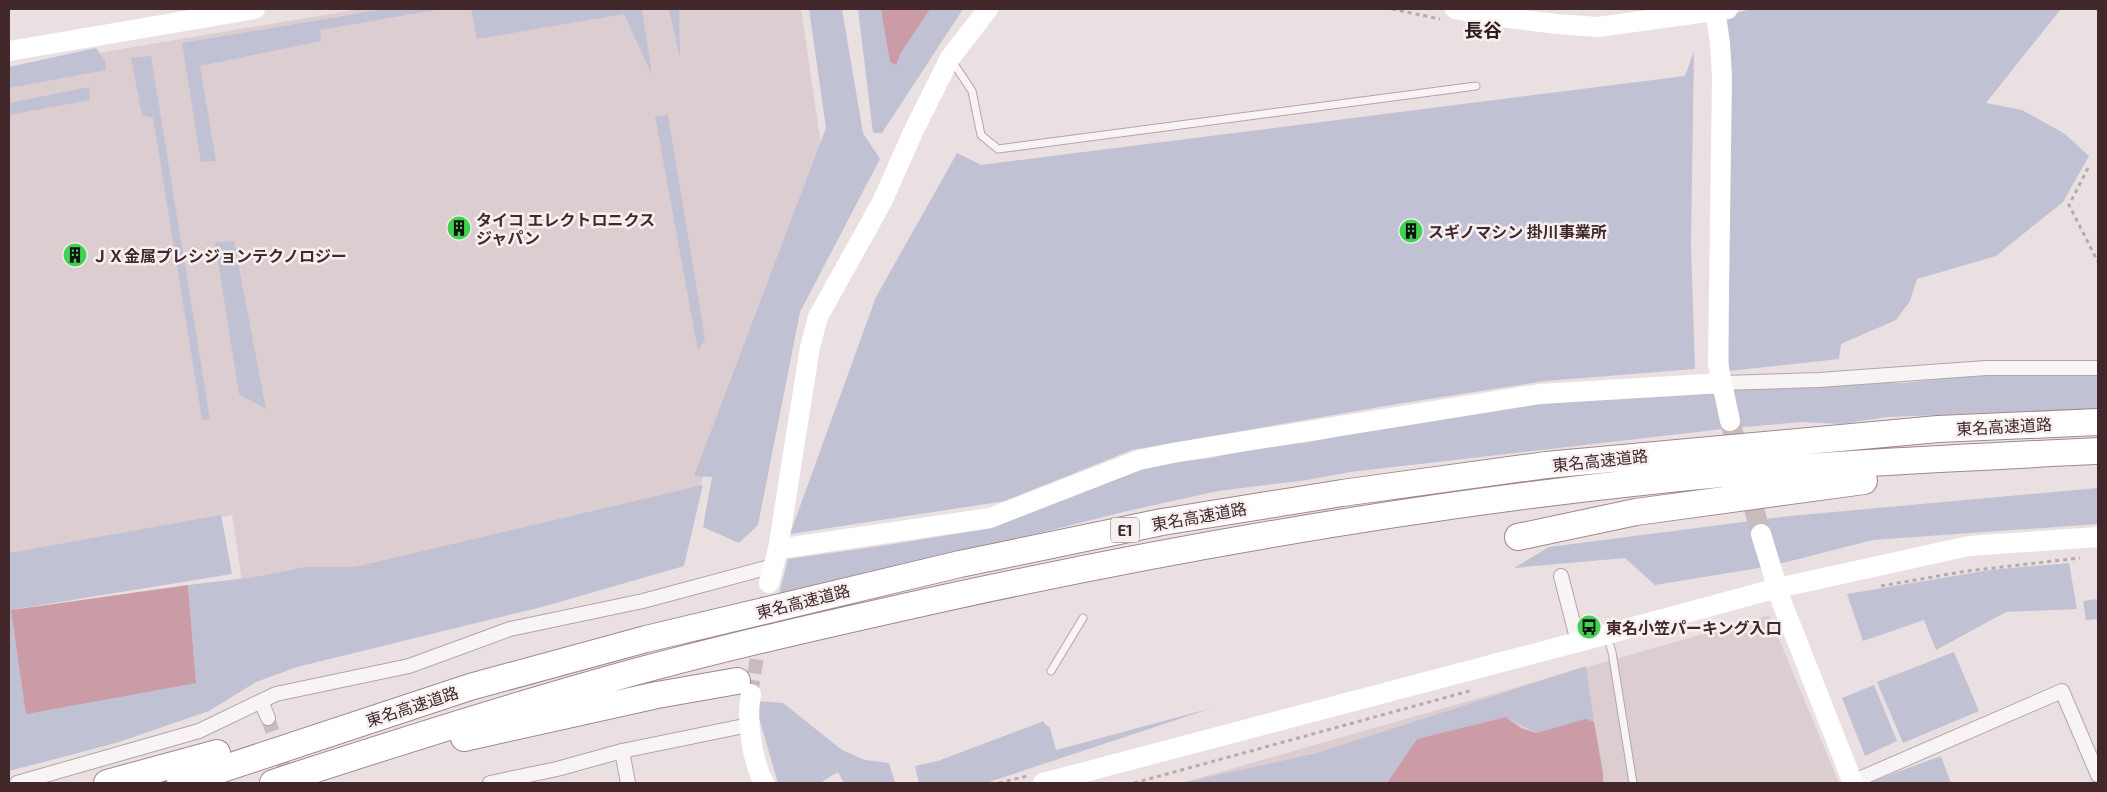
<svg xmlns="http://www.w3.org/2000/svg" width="2107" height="792" font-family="'Exo 2','Noto Sans JP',sans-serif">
	<rect width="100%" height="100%" fill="#eae0e2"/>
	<path fill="#dcced0" d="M359 9H801L821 144 695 500 250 634 232 515 9 554V68Z
		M1769 615 1839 783H1182Z"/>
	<path fill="#c1c1d4" d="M384 9H441L320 30 321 41 200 66 216 161 201 162 182 43Z
		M471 9H642L652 75 624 14 477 39Z
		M669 9H679L680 58Z
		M809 9H842L863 133 880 159 800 312 758 525 739 543 703 527 712 477 694 476 826 128Z
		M858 9H963L882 133H873Z
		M1752 9H2061L1986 103 2022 110 2065 134 2089 156 2063 202 1996 256 1917 279 1910 301 1896 320 1841 344 1839 359 1729 371 1727 45 1723 16Z
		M96 48 105 61 106 70 9 88V67Z
		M1694 51 1691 243 1695 369 1545 381 1397 404 1132 450 1005 501 790 534 876 297 957 153 981 165 1685 76Z
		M151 56 210 419 202 420 153 118 142 115 131 58Z
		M89 87 90 100 9 115V103Z
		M668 115 705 339 698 351 655 116Z
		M234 241 266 409 239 394 215 242Z
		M2098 369V409L1887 417 1841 424 1803 422 1732 428 1350 472 1307 480 1218 491 1123 512 778 598 788 559 881 546 992 528 1140 467 1210 458 1262 447 1309 442 1498 406 1536 394 1848 383H1904L1981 374Z
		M703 485 684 566 542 607 297 667 256 682 209 711 116 743 9 771V553L221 515 232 574 11 610 196 683 188 585 255 577 306 567H355Z
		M2098 488V524L1873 540 1771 566 1655 585 1625 558 1514 568 1549 547 1790 516Z
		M2069 563 2077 609 2006 612 1936 650 1924 620 1863 641 1847 594 1990 570Z
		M2098 599V619L2086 620 2083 601Z
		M1954 652 1979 711 1903 743 1877 682Z
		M1586 666 1594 722 1536 733 1506 717 1417 739 1387 783H1182L1317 753Z
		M1874 685 1897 741 1865 756 1842 698Z
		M754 701 783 703 842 750 865 760 889 763 895 783H844L838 772 820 783H778Z
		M1212 708 986 783H919L915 766 938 761 1044 721V723L1050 728 1056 750Z
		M1941 756 1951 783H1870V782Z"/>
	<path fill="#cb9ba6" d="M881 9H930L900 54 896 65 890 62Z
		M188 585 196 683 26 714 11 610Z
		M1506 717 1521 728 1536 733 1586 719 1594 722 1603 773V783H1387L1417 739Z"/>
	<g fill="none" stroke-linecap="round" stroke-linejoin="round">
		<path stroke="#c8bbbd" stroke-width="14" stroke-dasharray="14 7" stroke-linecap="butt" d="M751 694 769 583
			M268 718 289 782"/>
		<path stroke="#c8bbbd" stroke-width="20" stroke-dasharray="20 10" stroke-linecap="butt" d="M1730 421 1761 534"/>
		<defs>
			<path id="lane" d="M952 61 972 91 981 135 998 149 1476 86
				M1607 636 1612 652 1633 783
				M1051 671 1083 618"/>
			<path id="street" d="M1722 383 1819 380 1986 368H2098
				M1561 576 1578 642
				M261 701 268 718
				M622 751 628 783
				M1852 782 2062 691 2098 775
				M17 783 199 731 276 694 409 666 510 629 643 601 773 566
				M490 783 557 769 622 751 749 725"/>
			<path id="highway" d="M1518 537 1636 512 1864 481
				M464 738 657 695 737 681
				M107 783 217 753
				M180 783 470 687 646 639 960 564 1162 522 1342 493 1546 465 1938 429 2098 422
				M273 783C386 746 499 710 613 678 724 647 837 622 949 597 1184 546 1421 505 1660 480 1805 465 1952 458 2098 451"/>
		</defs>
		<use href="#lane" stroke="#b4a5a7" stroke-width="9"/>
		<use href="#street" stroke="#b4a5a7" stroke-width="16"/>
		<use href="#highway" stroke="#a1878b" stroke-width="28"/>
		<path stroke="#b6aaac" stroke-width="3" stroke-dasharray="4 4" stroke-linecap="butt" d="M1392 9 1440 19
			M2088 168 2069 205 2098 262
			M1881 586 1967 571 2080 558
			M999 783 1027 776
			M1134 783 1473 690"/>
		<use href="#lane" stroke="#f8f3f4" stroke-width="7"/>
		<use href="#street" stroke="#f8f3f4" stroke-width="14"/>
		<path stroke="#fff" stroke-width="20" d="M1455 9 1491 16 1557 24 1598 27 1728 9
			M1715 9 1720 43 1722 77 1718 364 1730 421
			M9 51 255 9
			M1761 534 1782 603 1853 783
			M778 549 990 518 1139 460 1178 452 1540 394 1722 383
			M769 583 778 549 810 347 818 317 882 202 914 130 950 58 988 9
			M751 694C746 719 752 761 764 783
			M1043 783 1578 642 1778 588 1969 546 2098 537"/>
		<use href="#highway" stroke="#fff" stroke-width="26"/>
	</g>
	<defs>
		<symbol id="building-disc" viewBox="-11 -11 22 22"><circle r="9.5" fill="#42d252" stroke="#f7f0f1"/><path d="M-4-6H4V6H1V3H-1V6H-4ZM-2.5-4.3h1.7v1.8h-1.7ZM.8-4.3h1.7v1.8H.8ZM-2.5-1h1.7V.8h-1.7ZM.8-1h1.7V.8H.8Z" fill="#111"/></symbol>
		<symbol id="bus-disc" viewBox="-11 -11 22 22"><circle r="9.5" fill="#42d252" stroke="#f7f0f1"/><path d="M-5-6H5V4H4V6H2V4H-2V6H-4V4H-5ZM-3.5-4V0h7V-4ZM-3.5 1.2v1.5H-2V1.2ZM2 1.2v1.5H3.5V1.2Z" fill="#111"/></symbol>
	</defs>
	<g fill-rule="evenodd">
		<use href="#building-disc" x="445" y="214" width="28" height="28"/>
		<use href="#building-disc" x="1397" y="217" width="28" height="28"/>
		<use href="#building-disc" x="61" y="241" width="28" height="28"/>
		<use href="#bus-disc" x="1575" y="613" width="28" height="28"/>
	</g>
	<g text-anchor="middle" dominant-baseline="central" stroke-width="5" stroke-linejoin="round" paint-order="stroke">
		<rect fill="#f7f0f1" stroke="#786466" stroke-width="1" x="1111" y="517.5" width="28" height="25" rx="4"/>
		<g font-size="15" font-weight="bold" fill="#42282b">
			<text x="1125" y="530">E1</text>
		</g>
		<g font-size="16" font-weight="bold" fill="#42282b" stroke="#f7f0f1" text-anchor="start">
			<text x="476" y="219">タイコ エレクトロニクス<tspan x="476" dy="18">ジャパン</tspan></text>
			<text x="1428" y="231">スギノマシン 掛川事業所</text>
			<text x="92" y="255">ＪＸ金属プレシジョンテクノロジー</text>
			<text x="1606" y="627">東名小笠パーキング入口</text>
		</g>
		<g font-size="16" fill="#42282b" stroke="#f7f0f1">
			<text transform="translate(2004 426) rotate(-3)">東名高速道路</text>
			<text transform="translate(1600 460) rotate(-6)">東名高速道路</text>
			<text transform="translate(1199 516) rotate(-10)">東名高速道路</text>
			<text transform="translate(803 601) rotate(-14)">東名高速道路</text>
			<text transform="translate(412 706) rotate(-18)">東名高速道路</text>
		</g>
		<g font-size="19" font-weight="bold" fill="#321b1d" stroke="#f7f0f1">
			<text x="1483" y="29">長谷</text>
		</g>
	</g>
	<rect width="2107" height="792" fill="none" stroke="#42282b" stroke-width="20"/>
</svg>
